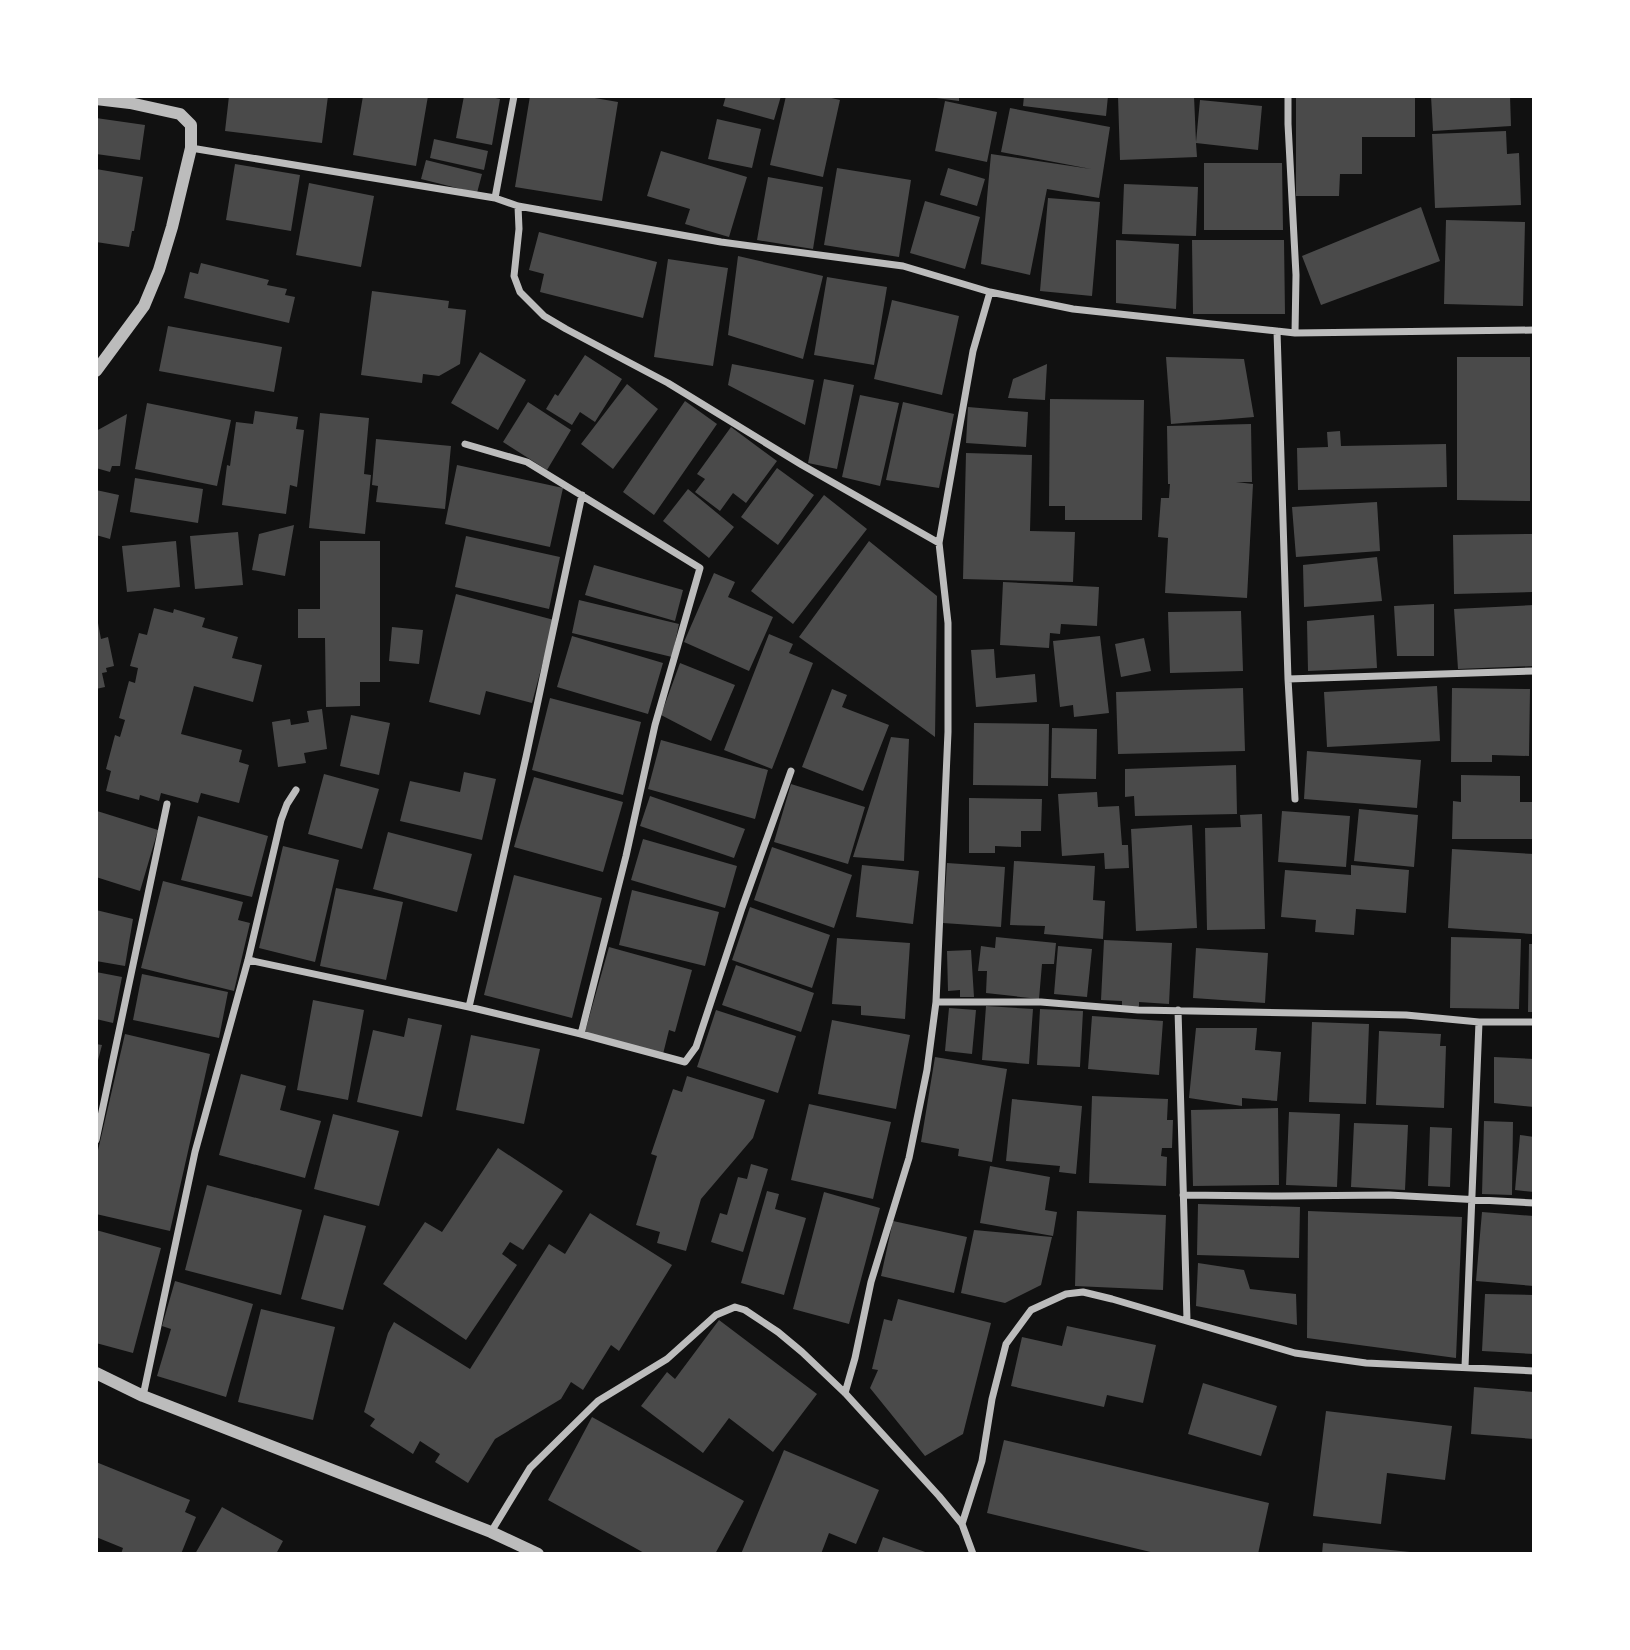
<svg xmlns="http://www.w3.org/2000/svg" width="1630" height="1650" font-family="Ubuntu,sans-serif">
	<rect width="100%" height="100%" fill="#111"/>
	<path fill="#4a4a4a" d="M229 96H328L322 143 225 131Z
		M363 96H428L416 166 353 155Z
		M464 96H486L500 99 492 145 456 138Z
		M530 96H583L618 102 602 201 515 187Z
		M726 96H781L774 120 723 106Z
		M786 96H823L840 100 823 177 770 165Z
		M936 96H959V101L936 98Z
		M1024 96H1108L1106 116 1023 106Z
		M1118 96H1194L1196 142 1200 100 1262 106 1258 150 1196 143 1197 157 1120 160Z
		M1296 96H1415V137H1362V174H1340L1339 196H1296Z
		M1431 96H1510L1511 126 1433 131Z
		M945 101 997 112 987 162 935 151Z
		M1010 108 1110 127 1099 198 1047 189 1030 275 981 264 991 154 1091 169 1001 152Z
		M96 118 145 125 140 160 96 154Z
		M717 119 761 129 752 168 708 159Z
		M1506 131 1507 154 1519 153 1521 205 1435 208 1432 134Z
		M434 139 488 151 484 170 430 158Z
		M661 151 747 177 729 237 685 224 690 209 647 196Z
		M426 160 482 174 477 193 421 179Z
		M1204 163H1282L1283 230H1204Z
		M235 164 300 175 291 231 226 220Z
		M837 168 911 180 899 257 824 245Z
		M948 168 985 179 977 206 940 195Z
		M96 169 143 177 134 231H132L129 247 96 242Z
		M768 177 823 187 813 249 757 240Z
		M309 183 374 196 361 267 296 255Z
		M1124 184 1198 187 1196 236 1122 234Z
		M1048 198 1100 202 1092 296 1040 291Z
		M925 201 980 217 965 269 910 253Z
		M1421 207 1440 261 1321 305 1302 256Z
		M1446 220 1525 222 1523 306 1444 304Z
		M539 232 657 262 643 318 540 292 544 274 529 270Z
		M1116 240 1179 244 1176 309 1116 303Z
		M1192 240H1284L1285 314H1193Z
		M738 256 823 276 803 359 728 335Z
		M668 259 728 268 713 366 654 357Z
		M201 263 269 280 267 285 287 289 285 295 295 297 289 323 184 298 190 272 198 274Z
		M827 277 887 287 874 365 814 355Z
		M372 291 449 301 448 308 466 310 460 364 439 376 423 374 422 383 361 375Z
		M892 300 959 316 942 395 874 379Z
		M168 326 282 347 274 392 159 371Z
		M480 352 526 380 498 430 451 403Z
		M585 355 622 379 595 422 580 412 572 425 546 409 555 394 558 396Z
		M1166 357 1244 359 1254 417 1171 424Z
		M1457 357H1530V501L1457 500Z
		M732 364 814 380 805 425 728 385Z
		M1047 364 1045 400 1008 398 1013 379Z
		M824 379 854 385 837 469 808 463Z
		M627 384 658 409 613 469 581 444Z
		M860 395 899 403 880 486 842 477Z
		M1050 399 1144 400 1142 520H1065V506H1049Z
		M685 401 717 424 654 515 623 492Z
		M528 402 571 430 547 470 503 442Z
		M903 402 954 414 939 488 886 480Z
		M147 403 231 420 217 486 135 469Z
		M968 407 1028 412 1026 447 966 443Z
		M255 411 298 417 296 429 304 430 297 487 290 485 286 514 222 505 227 465 230 466 236 422 253 424Z
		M320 413 369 418 364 474 371 475 365 534 309 528Z
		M127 414 120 466H112L110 472 96 468V431Z
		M1251 424 1252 482H1236L1253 484 1247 598 1165 593 1168 538 1158 537 1161 498H1169L1170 484H1168L1167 426Z
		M731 427 777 461 746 503 733 493 720 511 695 492 705 479 697 474Z
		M1340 431 1341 446 1446 444 1447 487 1298 490 1297 448 1328 447 1327 432Z
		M376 439 451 446 445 509 376 502 378 486 372 485Z
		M966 453 1032 455 1030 531 1075 532 1073 582 963 579Z
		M457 465 563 488 550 547 445 524Z
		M777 468 814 495 778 545 741 517Z
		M135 478 203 489 198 523 130 512Z
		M688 489 734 527 709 558 663 521Z
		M96 490 119 495 110 539 96 535Z
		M824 495 867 529 793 624 751 591Z
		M1377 502 1380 551 1296 557 1292 507Z
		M294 525 285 576 252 570 259 534Z
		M238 532 243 585 195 589 190 536Z
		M1534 534V592L1454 594 1453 535Z
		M466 536 560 557 549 609 455 587Z
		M176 541 180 587 127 592 122 546Z
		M320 541H380V682H360V706L326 707 325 638H298V609H320Z
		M869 541 937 596 935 737 799 637Z
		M1377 557 1382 601 1304 607 1303 565Z
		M594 565 683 590 675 621 585 595Z
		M714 573 735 582 728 597 773 617 749 671 684 642Z
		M1003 582 1099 587 1097 626 1061 624 1060 634 1050 633 1049 648 1000 645Z
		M456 594 554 620 532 703 486 691 480 715 429 702Z
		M579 600 679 624 672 657 572 633Z
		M1434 604V656H1397L1394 606Z
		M1534 605V666L1458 669 1454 609Z
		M154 608 173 613 174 609 205 618 202 627 238 637 232 658 262 665 253 702 194 686 181 734 242 750 239 762 249 765 239 803 201 793 198 803 161 793 159 801 140 795 139 800 106 791 111 771 106 769 115 735 120 737 125 720 119 718 129 681 135 683 138 668 130 666 139 633 147 635Z
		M1241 611 1243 671 1170 673 1168 612Z
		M1374 615 1377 668 1308 671 1307 621Z
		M96 623H98L101 639 108 637 114 666 106 668 107 672 102 673 105 687 96 689Z
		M392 627 423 630 419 664 389 661Z
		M769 634 793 644 789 653 813 663 772 769 724 750Z
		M572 636 663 663 648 714 557 687Z
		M1100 636 1109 713 1074 717 1073 705 1060 707 1053 641Z
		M1144 638 1151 671 1121 677 1115 644Z
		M994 649 996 678 1035 674 1037 702 976 707 971 650Z
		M680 663 735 685 711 741 661 715Z
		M1437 686 1440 741 1327 747 1324 692Z
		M1243 688 1245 751 1118 754 1116 692Z
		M1452 688 1530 689 1529 756 1492 755V762H1451Z
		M832 689 847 695 842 707 889 725 863 791 802 767Z
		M550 698 641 722 623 795 532 770Z
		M322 709 327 749 304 753 306 763 278 767 272 722 290 719 291 725 309 722 307 711Z
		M351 715 390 723 379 775 340 766Z
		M974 723 1049 724 1048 786 973 785Z
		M1052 728 1097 729 1096 779 1051 778Z
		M891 737 909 739 904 861 853 857Z
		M661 740 768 770 755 819 648 789Z
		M1307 751 1421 760 1417 808 1304 799Z
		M1236 765 1237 814 1135 816 1134 796 1125 797V769Z
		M464 772 496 779 482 840 400 821 410 781 460 792Z
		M324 774 379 789 362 849 308 834Z
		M1461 775 1520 776V802H1534V839H1452L1453 801 1461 802Z
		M534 777 623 802 603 872 514 847Z
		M791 784 865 807 848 864 774 842Z
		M1097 792 1098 807 1119 806 1122 845H1128L1129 868 1105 869 1104 853 1062 856 1058 794Z
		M650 796 745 829 734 858 640 826Z
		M969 798 1042 799 1041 831H1021V847L995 846V853H969Z
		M1359 809 1418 815 1414 867 1354 861Z
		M97 811 158 830 140 891 96 877Z
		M1282 811 1350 816 1346 867 1278 862Z
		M1262 814 1265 929 1207 930 1205 828 1241 827 1240 815Z
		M198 816 268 836 252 897 181 880Z
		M1192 825 1197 928 1136 931 1131 829Z
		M388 832 472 854 457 912 373 889Z
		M643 839 737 866 725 908 631 880Z
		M283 846 339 860 315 962 259 948Z
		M772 847 852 875 834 928 754 900Z
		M1452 849 1534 854 1532 934 1448 928Z
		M1014 861 1095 866 1093 900 1105 901 1103 939 1044 934 1045 926 1010 925Z
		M947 863 1005 867 1001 927 943 923Z
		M862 865 919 871 913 924 856 917Z
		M1351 865 1409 870 1406 913 1356 909 1354 935 1315 932 1316 920 1281 917 1285 870 1351 875Z
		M514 875 602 898 572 1018 484 995Z
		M163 881 243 902 238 920 250 923 234 991 141 968Z
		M336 888 403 902 386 980 320 966Z
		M632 890 719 912 705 966 619 945Z
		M750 907 830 935 812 988 732 960Z
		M96 910 133 919 125 966 96 961Z
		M996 937 1056 943 1054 964H1042L1039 999 986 993 987 971H978L981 946 995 948Z
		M1451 937 1521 939 1519 1009 1450 1008Z
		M837 938 910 943 905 1019 861 1015V1006L832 1004Z
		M1104 940 1172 943 1169 1004 1139 1002V1008L1122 1007V1001L1101 1000Z
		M1529 944H1534V1012H1528Z
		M1058 946 1092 949 1087 997 1054 994Z
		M609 947 692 970 675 1032 669 1030 663 1054 585 1032Z
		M1196 948 1268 953 1265 1003 1193 998Z
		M971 950 974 997H960V990L948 991 947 951Z
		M736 965 814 993 801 1032 722 1005Z
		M96 972 122 977 113 1023 96 1019Z
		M142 974 228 992 219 1038 133 1020Z
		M313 1000 364 1010 348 1100 297 1090Z
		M986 1006 1033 1009 1029 1064 982 1060Z
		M949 1008 976 1010 972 1054 945 1051Z
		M1040 1009 1083 1011 1080 1067 1037 1065Z
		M716 1010 796 1036 778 1093 697 1067Z
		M1092 1016 1163 1021 1159 1075 1088 1069Z
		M408 1018 442 1025 422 1117 357 1102 373 1030 404 1037Z
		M832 1020 910 1035 896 1109 818 1094Z
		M1312 1022 1369 1024 1366 1104 1309 1102Z
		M1196 1028H1257L1255 1050 1281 1052 1277 1101 1242 1098V1106L1189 1098Z
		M1379 1031 1441 1034 1440 1046H1446L1444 1108 1376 1105Z
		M125 1034 210 1054 170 1231 96 1214V1159Z
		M471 1035 540 1049 524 1124 456 1110Z
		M96 1044 102 1045 97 1064H96Z
		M935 1057 1007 1069 992 1162 958 1156 959 1149 921 1142Z
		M1494 1057 1534 1059V1107L1494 1103Z
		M241 1074 286 1086 280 1110 321 1121 305 1178 219 1155Z
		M687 1076 765 1100 753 1138 701 1199 686 1251 657 1243 660 1232 636 1225 657 1156 651 1154 673 1089 682 1092Z
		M1092 1096 1168 1099 1167 1120H1173L1172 1148H1162L1161 1156 1167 1157 1166 1186 1089 1183Z
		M1012 1099 1082 1106 1076 1174 1059 1172 1060 1166 1006 1161Z
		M809 1104 891 1122 873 1199 791 1180Z
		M1278 1108 1279 1185 1193 1186 1191 1110Z
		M1289 1112 1340 1114 1337 1187 1286 1185Z
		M333 1114 399 1131 379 1206 314 1189Z
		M1484 1121 1513 1122 1512 1195 1482 1194Z
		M1354 1123 1408 1125 1405 1190 1351 1187Z
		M1430 1127 1452 1128 1450 1187 1428 1186Z
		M1520 1135 1534 1137V1192L1515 1190Z
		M498 1148 563 1191 523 1250 510 1242 502 1254 517 1265 466 1340 383 1284 425 1222 442 1232Z
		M751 1164 768 1169 743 1252 711 1242 720 1213 727 1215 738 1177 747 1179Z
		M990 1166 1050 1177 1045 1210 1057 1212 1053 1236 980 1223Z
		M207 1185 302 1210 281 1295 185 1270Z
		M767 1191 779 1194 775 1209 806 1218 784 1295 741 1283Z
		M824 1192 880 1208 849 1324 793 1309Z
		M1198 1204 1300 1207 1299 1258 1197 1255Z
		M1077 1211 1166 1215 1163 1290 1075 1286Z
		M1308 1211 1462 1217 1456 1358 1307 1338Z
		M1482 1212 1534 1216V1286L1476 1281Z
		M590 1213 672 1265 619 1351 611 1345 583 1390 571 1382 561 1399 495 1439 468 1483 435 1462 440 1454 420 1441 413 1454 370 1426 375 1419 364 1412 388 1333 394 1322 470 1369 549 1244 565 1254Z
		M324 1215 366 1226 343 1310 301 1299Z
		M893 1221 967 1237 954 1293 881 1276Z
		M96 1230 161 1248 133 1353 96 1343Z
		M974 1230 1052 1237 1041 1285 1005 1303 961 1293Z
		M1198 1263 1244 1270 1250 1289 1296 1294 1297 1325 1196 1306Z
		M175 1281 253 1304 226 1397 157 1376 171 1329 162 1326Z
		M1485 1294 1534 1295V1354L1482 1351Z
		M898 1299 991 1323 963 1434 925 1456 870 1388 878 1370 872 1369 884 1319 892 1321Z
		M261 1309 335 1327 313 1420 238 1402Z
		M719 1320 817 1394 773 1452 729 1418 703 1453 641 1406 667 1372 675 1379Z
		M1067 1326 1156 1345 1143 1403 1107 1395 1104 1407 1011 1386 1022 1337 1062 1346Z
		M1203 1383 1277 1406 1261 1456 1188 1434Z
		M1474 1387 1534 1392V1439L1471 1434Z
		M1326 1411 1452 1426 1445 1480 1387 1473 1381 1524 1313 1516Z
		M592 1417 744 1501 715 1554H646L548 1500Z
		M1004 1440 1269 1503 1258 1554H1159L987 1513Z
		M784 1450 879 1490 856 1544 829 1533 821 1554H741Z
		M96 1462 190 1500 185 1512 196 1517 181 1554H121L123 1548 96 1537Z
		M222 1507 283 1541 276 1554H195Z
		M883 1537 928 1553 927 1554H877Z
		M1323 1543 1410 1552V1554H1322Z"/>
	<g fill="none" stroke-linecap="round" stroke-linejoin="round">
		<path stroke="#bcbcbc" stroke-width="7" d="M1288 96V124L1296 275 1295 333
			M191 148 495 198 518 206 721 242 903 266 990 292 1073 309 1295 333 1534 330
			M495 198 514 96
			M518 206 519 229 514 276 520 292 544 316 566 329 668 383 802 465 939 543
			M1277 331 1288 679 1295 799
			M465 444 527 462 700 568 655 725 626 856 581 1034
			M1288 679 1534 671
			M248 960 469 1007 581 1034 685 1062 696 1047 742 908 791 771
			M936 1002H1041L1138 1010 1406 1015 1479 1022H1534
			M469 1007 526 757 582 495
			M1178 1010 1187 1320
			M96 1140 167 804
			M1183 1195 1281 1196 1389 1195 1534 1203
			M1465 1367 1479 1022
			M845 1393 855 1358 871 1282 909 1158 927 1070 936 1002 948 732V623L939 543 973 351 990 292
			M143 1396 195 1152 248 960 281 820 287 804 296 790
			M962 1524 982 1461 992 1399 1006 1344 1031 1310 1066 1294 1083 1292 1112 1299 1295 1353 1366 1363 1534 1371
			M491 1532 530 1468 598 1401 667 1359 716 1315 735 1307 745 1310 778 1332 802 1352 845 1393 939 1496 962 1524 973 1554"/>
		<path stroke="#bcbcbc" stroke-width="12" d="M96 99 130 103 180 114 191 125V148L172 227 159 270 144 306 96 371
			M96 1373 143 1396 491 1532 538 1554"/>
	</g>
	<rect width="1630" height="1650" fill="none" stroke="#ffffff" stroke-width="196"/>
</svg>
